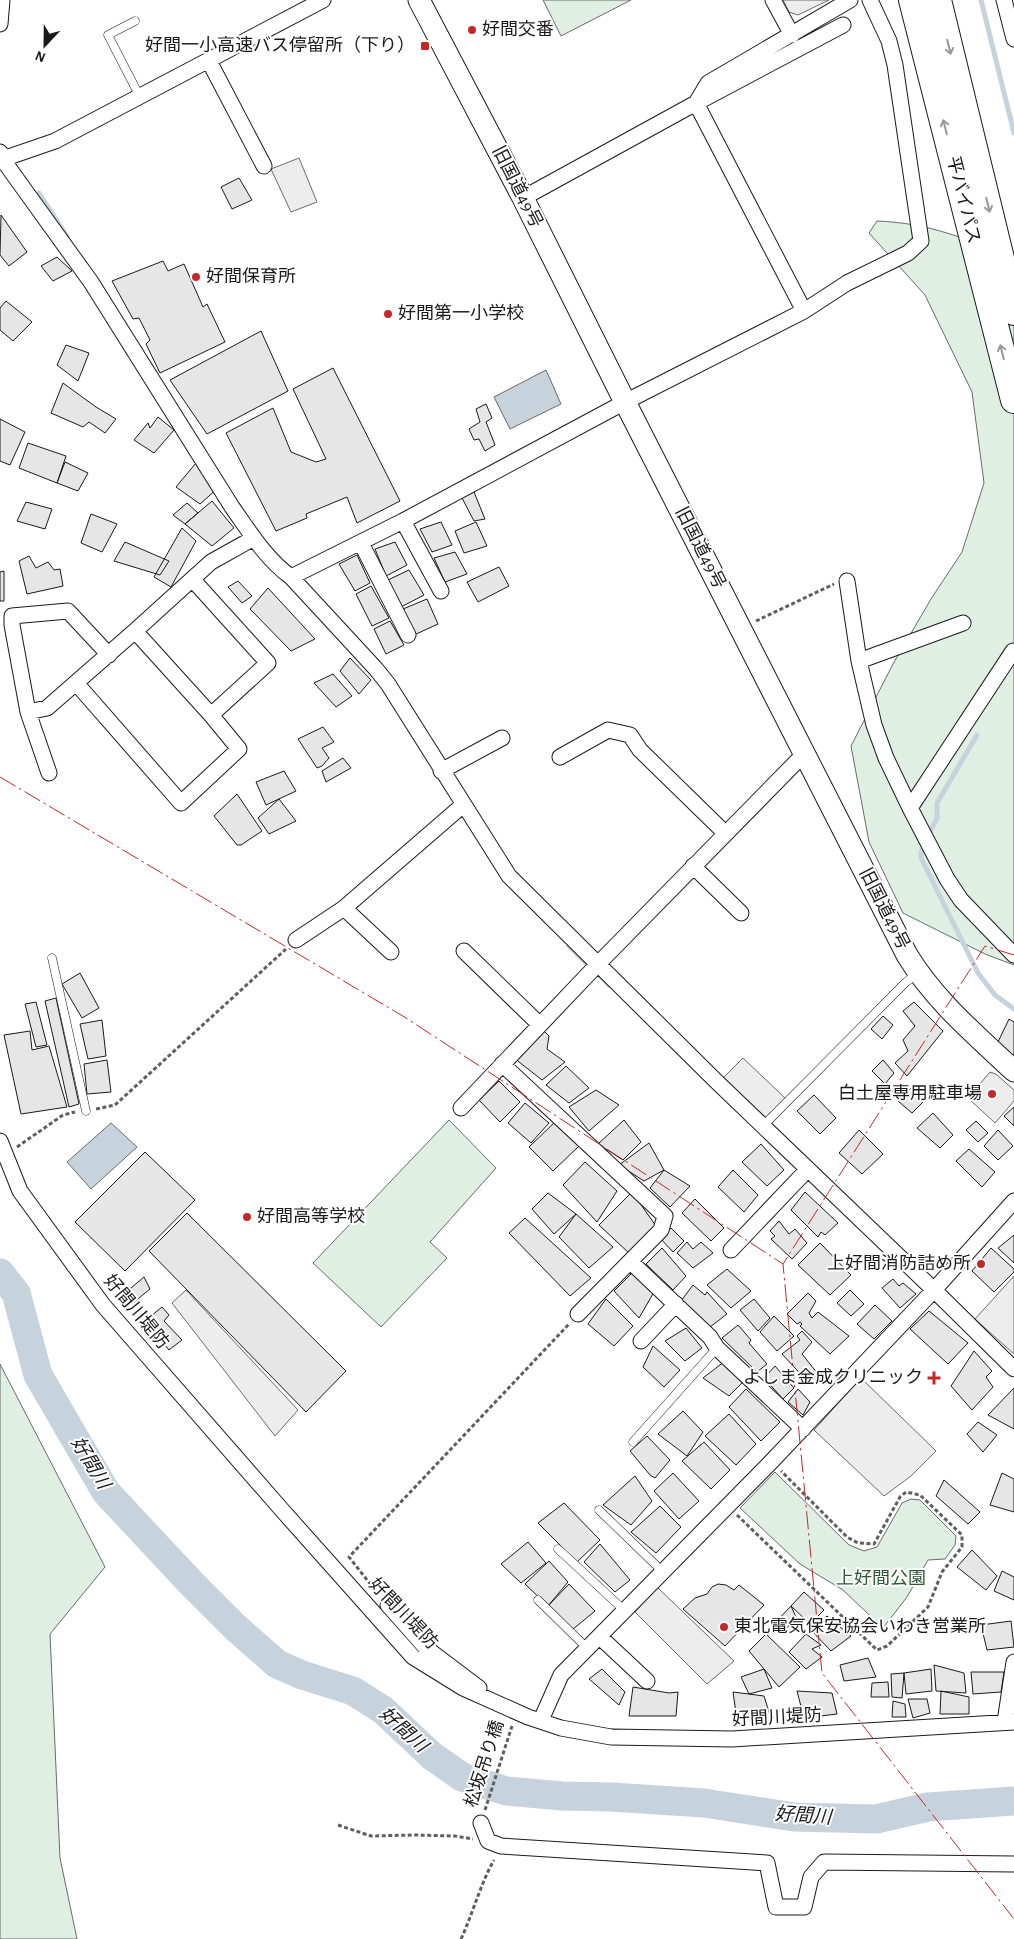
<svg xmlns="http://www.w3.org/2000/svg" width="1014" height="1939" font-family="'Alegreya Sans','Noto Sans JP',sans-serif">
	<rect width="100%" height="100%" fill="#fff"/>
	<path fill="#e0efe3" stroke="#6a6a6a" d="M543 0H631L561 36Z
		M877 221C930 223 966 239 1014 258V965L985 954 903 913 869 842 851 746 893 664 931 599 962 552 984 483 972 392 925 295 869 233Z
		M449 1120 496 1168 430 1242 447 1258 381 1327 313 1263Z
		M0 1364 105 1567 50 1634 60 1858 77 1939H0Z
		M775 1472 849 1545 864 1551 877 1547 902 1503 911 1499 920 1500 956 1536 955 1545 945 1559 928 1560 907 1597 883 1628 843 1590 800 1564 740 1508Z"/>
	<path fill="#ededed" stroke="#6a6a6a" d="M783 0H829L798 15 789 12Z
		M299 158 317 202 291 212 271 169Z
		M743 1058 785 1098 764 1119 722 1079Z
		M990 1072 996 1074 1014 1090V1101L995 1123 968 1098Z
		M1014 1276V1354L975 1319Z
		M186 1290 298 1410 275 1436 172 1303Z
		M861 1378 936 1451 911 1476 884 1496 814 1430Z
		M657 1587 734 1661 707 1684 635 1612Z"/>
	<path fill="#c6d2dc" stroke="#6a6a6a" d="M546 370 561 404 510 429 494 397Z
		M111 1123 137 1147 91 1189 67 1162Z"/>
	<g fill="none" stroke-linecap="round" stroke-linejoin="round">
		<path stroke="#c6d2dc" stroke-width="5" d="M981 0 1014 133
			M39 193 67 236
			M928 836 937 818V803L977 735
			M925 844 921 852V858L978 973 995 995 1014 1009
			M569 946 586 963
			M597 973 609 985"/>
		<path stroke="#c6d2dc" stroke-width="29" d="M0 1273 16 1293 38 1375 106 1492 192 1584 235 1627 277 1664 302 1675 353 1691 383 1710 432 1756 462 1777 506 1791 562 1796 611 1797 704 1803 794 1817 876 1819 928 1807 1014 1801"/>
	</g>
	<path fill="#e6e6e6" stroke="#1a1a1a" d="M239 178 252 200 232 209 221 187Z
		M1 215 27 252 9 266 0 255Z
		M57 257 72 271 53 281 41 266Z
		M163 261 168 271 184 264 203 307 207 304 225 342 160 373 146 344 150 340 139 318 133 319 112 281Z
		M6 301 32 322 13 341 0 330V308Z
		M261 331 288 391 207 434 170 380Z
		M66 345 89 353 78 381 57 365Z
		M333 368 400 501 357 523 347 497 306 514 307 518 276 531 226 433 273 408 291 452 316 462 326 459 293 389Z
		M63 383 96 407 116 419 105 433 89 422 83 427 51 413Z
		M486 404 492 418 486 422 495 445 485 451 479 439 474 440 469 429 480 422 476 409Z
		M158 417 174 430 154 453 134 440 148 423 150 428Z
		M0 419 25 432 10 465 0 461Z
		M28 443 66 456 57 483 19 468Z
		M65 462 88 473 78 491 57 483Z
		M196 463 218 488 200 504 176 487Z
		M474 492 485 519 474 521 462 498Z
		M212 501 234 528 212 546 185 524Z
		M26 502 52 509 45 529 17 521Z
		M187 503 198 513 185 524 173 515Z
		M91 514 117 524 102 552 81 543Z
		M441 522 452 545 432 552 420 529Z
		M476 522 487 546 464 553 455 531Z
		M182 528 196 541 171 587 154 577Z
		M125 542 169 561 160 575 114 561Z
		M395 542 407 565 386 576 375 549Z
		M455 552 467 574 445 582 434 558Z
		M357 555 370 583 355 591 339 564Z
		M29 556 36 568 48 562 54 570 60 569 63 586 27 594 19 561Z
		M499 567 509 586 478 602 467 582Z
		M409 570 424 595 401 607 388 580Z
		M4 571V601H0V572Z
		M238 581 252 596 242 603 228 587Z
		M371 586 389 618 372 626 356 594Z
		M268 588 315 639 291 651 250 609Z
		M427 599 438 624 414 635 403 609Z
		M390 621 404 645 386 654 374 629Z
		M350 658 371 680 359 694 340 671Z
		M333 674 352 696 336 707 314 683Z
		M323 727 334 742 322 748 329 758 322 766 317 768 298 739Z
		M343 758 351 768 326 782 322 771Z
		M284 771 296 791 266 805 256 782Z
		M237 794 262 831 241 845H237L214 816Z
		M279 799 296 821 269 834 258 818Z
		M80 973 99 1008 82 1018 62 984Z
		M56 998 79 1104 69 1107 45 1001Z
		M36 1002 47 1045 36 1047 25 1004Z
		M914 1002 943 1031 907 1076 895 1063 908 1051 903 1040 915 1026 903 1011Z
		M883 1016 893 1025 882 1039 871 1029Z
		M1009 1019 1014 1022V1057L998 1042Z
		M102 1020 106 1056 88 1059 80 1024Z
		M543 1030 549 1036 547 1049 565 1062 542 1080 514 1058Z
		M30 1031 32 1050 49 1046 67 1107 21 1114 4 1035Z
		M107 1060 111 1092 87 1094 84 1064Z
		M883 1060 894 1073 885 1084 872 1071Z
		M566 1066 589 1088 569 1103 546 1085Z
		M499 1081 520 1102 500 1122 479 1100Z
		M911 1088 924 1101 912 1113 898 1101Z
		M596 1090 619 1105 589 1131 569 1107Z
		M814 1095 836 1118 820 1134 797 1111Z
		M525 1103 549 1123 531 1143 508 1123Z
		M1014 1107V1126L1004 1116Z
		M933 1113 953 1135 940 1148 917 1128Z
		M624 1120 641 1142 623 1160 598 1144Z
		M976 1121 988 1133 978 1142 966 1130Z
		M555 1122 579 1146 553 1171 529 1147Z
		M859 1130 883 1154 862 1174 839 1153Z
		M998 1130 1013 1146 998 1160 984 1146Z
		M649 1143 664 1170 644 1181 619 1165Z
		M761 1144 784 1170 767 1186 742 1162Z
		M969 1149 995 1172 982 1187 956 1161Z
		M145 1152 195 1200 125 1271 75 1222Z
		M585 1162 617 1191 597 1222 563 1185Z
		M664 1170 690 1186 670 1207 650 1188Z
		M733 1170 758 1195 744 1212 718 1187Z
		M632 1192 656 1226 630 1254 599 1225Z
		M805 1192 838 1223 825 1235 821 1232 818 1237 791 1210Z
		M548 1193 576 1214 554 1234 532 1209Z
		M695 1199 724 1228 711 1241 682 1213Z
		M187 1213 346 1371 306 1412 149 1251Z
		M576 1214 613 1247 589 1268 559 1237Z
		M525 1218 591 1278 570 1296 509 1233Z
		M779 1221 789 1234 795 1229 807 1243 792 1259 771 1239 775 1236 770 1231Z
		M671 1228 684 1241 673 1252 661 1239Z
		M1014 1235V1263L998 1248Z
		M687 1242 693 1249 701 1242 713 1253 693 1268 677 1253Z
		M820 1243 851 1275 830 1295 798 1265Z
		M662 1248 686 1276 673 1290 646 1264Z
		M991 1248 1014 1269V1272L994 1292 972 1271Z
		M727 1269 751 1291 731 1308 707 1285Z
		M634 1271 654 1292 639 1318 614 1291Z
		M144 1277 150 1289 133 1303 125 1293Z
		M893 1279 899 1286 903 1283 916 1294 900 1308 882 1288Z
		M693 1285 705 1295 707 1292 727 1314 710 1327 681 1301Z
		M850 1290 864 1304 851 1316 837 1303Z
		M808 1293 816 1301 809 1313 812 1318 818 1312 849 1336 830 1354 800 1326 802 1324 800 1322 797 1324 787 1314Z
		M606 1299 633 1326 614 1346 588 1324Z
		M754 1299 770 1318 758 1331 740 1310Z
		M875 1305 892 1321 874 1339 857 1324Z
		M162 1307 169 1315 164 1321 182 1340 169 1350 145 1321Z
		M929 1311 968 1343 948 1364 910 1329Z
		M774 1316 794 1336 777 1351 760 1332Z
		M738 1325 751 1340 749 1343 767 1364 757 1372 722 1338Z
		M686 1328 702 1348 685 1361 665 1341Z
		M802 1331 812 1342 802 1354 818 1374 809 1383 782 1354 800 1340 797 1336Z
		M653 1346 680 1370 664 1387 643 1367Z
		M974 1351 992 1371 986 1377 993 1387 972 1410 951 1386Z
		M725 1361 743 1382 729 1396 703 1378Z
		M775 1366 794 1388 783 1399 764 1378Z
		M1014 1388V1429L988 1415Z
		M746 1389 780 1422 761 1441 729 1407Z
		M798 1389 810 1402 803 1415 788 1402Z
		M683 1411 703 1432 687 1456 658 1434Z
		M729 1414 756 1444 736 1465 705 1436Z
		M978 1422 997 1435 983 1452 967 1434Z
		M647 1436 670 1460 655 1478 650 1475 630 1451Z
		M704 1442 730 1470 711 1489 682 1461Z
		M673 1473 699 1501 679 1519 654 1491Z
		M1002 1473 1014 1479V1512L990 1505Z
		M635 1476 652 1501 631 1525 603 1505Z
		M944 1480 980 1512 968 1524 936 1496Z
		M564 1503 600 1540 577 1562 538 1523Z
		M660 1506 681 1527 656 1553 631 1532Z
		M528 1542 546 1563 521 1583 501 1564Z
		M600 1544 630 1580 615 1592 584 1562Z
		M972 1550 997 1576 986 1590 957 1567Z
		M549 1561 568 1582 548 1606 525 1584Z
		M1002 1571 1014 1577V1600L994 1591Z
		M569 1584 595 1611 572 1630 548 1606Z
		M718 1584 726 1585 734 1590 739 1585 764 1605 725 1646 683 1609 695 1598 707 1594 712 1587Z
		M804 1592 824 1610 810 1624 791 1606Z
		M791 1606 796 1617 781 1635 773 1625Z
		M827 1616 851 1636 831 1651 810 1629Z
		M1011 1621 1014 1647 987 1650 981 1625Z
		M766 1634 800 1667 779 1687 749 1651Z
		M806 1634 821 1645 812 1649 822 1657 806 1669 789 1652Z
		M868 1658 876 1677 844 1681 840 1665Z
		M934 1665 964 1673 966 1693 936 1691Z
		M602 1669 625 1692 619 1705 589 1679Z
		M764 1669 772 1688 749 1694 741 1677Z
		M931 1669 932 1691 906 1694 904 1673Z
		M971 1672H1004L1001 1692 973 1694Z
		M904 1673 902 1698 892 1697 891 1674Z
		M888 1682 889 1697H871L872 1683Z
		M633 1687 669 1693 678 1692 676 1716H629Z
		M797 1691 832 1693 837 1714 804 1718Z
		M941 1691 969 1697V1714H940Z
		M733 1692 764 1696 769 1712 737 1720Z
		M908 1699H927L930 1713 913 1718Z
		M893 1701 905 1704 906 1717H892Z"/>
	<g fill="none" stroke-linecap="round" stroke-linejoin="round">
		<defs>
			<path id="lane" d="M135 21 108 35 140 97
				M52 958 86 1111
				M763 1126 906 982 918 973
				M633 1442 717 1348
				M599 1510 662 1571
				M558 1549 625 1611
				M538 1600 588 1649"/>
			<path id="street" d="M773 0 792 35
				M1004 0 1014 39
				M0 24 2 0
				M209 61 264 166
				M0 152 3 160 91 282 232 507C249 531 266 559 291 577L376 669 388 684 509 876 717 1082 934 1290 1014 1369
				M0 160 55 141 323 0
				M523 198 696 103 708 83 850 0
				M804 311 696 103 843 25
				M403 521 441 591
				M361 543 408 635
				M291 577 403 521 625 402 804 311 847 283 908 253 921 241 895 65 889 41 870 0
				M193 580 268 663 211 715
				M847 581 859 661 874 725 886 758 910 808 947 879 961 900 1014 955
				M859 661 963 623
				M76 683 181 803 239 749 211 715 135 631
				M28 712 47 708 135 631 211 562 254 538
				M560 757 608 730 630 735 640 750 725 833
				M441 771 502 738
				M49 773 28 712 12 625V616L68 611 109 655
				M910 808 1013 651
				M693 866 741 913
				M344 908 391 952
				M296 940 344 908 463 805
				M464 951 540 1025
				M502 1064 665 1216 661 1230 578 1314
				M461 1108 597 965 805 753
				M0 1141 20 1191 103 1305 282 1510 413 1657 463 1688 528 1717 561 1728 611 1737 732 1739 1014 1722
				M731 1250 808 1169
				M634 1265 710 1337 717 1348 803 1429
				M641 1341 676 1304
				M388 1605 426 1648 479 1688
				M600 1637 647 1681
				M541 1720 561 1675 771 1462 934 1290 1014 1201
				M1005 1722 1014 1662
				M481 1823 488 1841 501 1846 767 1863 776 1907H804L811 1877 824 1862 1014 1864"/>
			<path id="secondary" d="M419 0 523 198 625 402 907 955C935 1001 976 1035 1014 1071"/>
			<path id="highway" d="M912 0 1014 400
				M938 0 1014 312"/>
		</defs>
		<use href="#lane" stroke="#1a1a1a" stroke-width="9"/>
		<use href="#street" stroke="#1a1a1a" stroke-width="17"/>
		<use href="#secondary" stroke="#1a1a1a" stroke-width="23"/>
		<use href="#highway" stroke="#1a1a1a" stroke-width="28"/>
		<path stroke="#5f5f5f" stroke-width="3" stroke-dasharray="4 2.5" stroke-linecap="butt" d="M756 621 834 584
			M96 1109 115 1105 286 949
			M17 1147 63 1115 75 1112
			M737 1515 877 1650 887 1646 928 1607 942 1572 962 1547V1535L920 1495 906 1492 900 1497 874 1544 858 1543 847 1537 781 1471
			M371 1585 349 1557 569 1324
			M485 1810 512 1726
			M338 1825 371 1836 413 1835 455 1836 473 1839
			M461 1939C473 1913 480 1885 494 1860"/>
		<use href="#lane" stroke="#fff" stroke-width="8"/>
		<use href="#street" stroke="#fff" stroke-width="15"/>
		<use href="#secondary" stroke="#fff" stroke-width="21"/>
		<use href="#highway" stroke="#fff" stroke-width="26"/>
		<path stroke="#c62828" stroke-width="1" stroke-dasharray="18 4 2.5 4" stroke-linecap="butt" d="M0 777 406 1018 783 1264
			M1014 955 985 946 783 1264 822 1673 1014 1919"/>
	</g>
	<defs><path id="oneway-shaft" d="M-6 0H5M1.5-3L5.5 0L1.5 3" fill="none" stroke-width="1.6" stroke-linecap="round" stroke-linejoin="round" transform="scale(1.25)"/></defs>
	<g stroke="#989898">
		<use href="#oneway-shaft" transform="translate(949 47) rotate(76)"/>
		<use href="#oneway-shaft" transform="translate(945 127) rotate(-104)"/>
		<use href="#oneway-shaft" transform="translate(988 205) rotate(76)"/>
		<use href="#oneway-shaft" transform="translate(1002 352) rotate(-104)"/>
	</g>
	<g fill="#c62828" stroke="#fff" stroke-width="2">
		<circle cx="472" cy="30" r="5"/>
		<rect x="420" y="41" width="10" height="10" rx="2.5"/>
		<circle cx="196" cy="277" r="5"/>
		<circle cx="388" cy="314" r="5"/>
		<circle cx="992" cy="1094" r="5"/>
		<circle cx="247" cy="1217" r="5"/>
		<circle cx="981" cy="1264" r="5"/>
		<path d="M931.5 1370.5h5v5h5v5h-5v5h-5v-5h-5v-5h5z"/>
		<circle cx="724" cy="1627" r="5"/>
	</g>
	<g text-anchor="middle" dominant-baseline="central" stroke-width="4" stroke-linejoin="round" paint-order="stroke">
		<g font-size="18" fill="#1a1a1a" stroke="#fff" text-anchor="start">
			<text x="482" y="30">好間交番</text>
			<text x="415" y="46" text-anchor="end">好間一小高速バス停留所（下り）</text>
			<text x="206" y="277">好間保育所</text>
			<text x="398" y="314">好間第一小学校</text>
			<text x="982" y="1094" text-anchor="end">白土屋専用駐車場</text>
			<text x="257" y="1217">好間高等学校</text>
			<text x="971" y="1264" text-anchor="end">上好間消防詰め所</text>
			<text x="923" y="1378" text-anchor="end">よしま金成クリニック</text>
			<text x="734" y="1627">東北電気保安協会いわき営業所</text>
		</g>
		<g font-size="18" fill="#1a1a1a" stroke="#fff">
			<text transform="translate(517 187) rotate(63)">旧国道49号</text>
			<text transform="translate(963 200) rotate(76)">平バイパス</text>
			<text transform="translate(700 548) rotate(63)">旧国道49号</text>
			<text transform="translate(884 909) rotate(63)">旧国道49号</text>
			<text transform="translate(136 1312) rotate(50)">好間川堤防</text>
			<text transform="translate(403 1614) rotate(46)">好間川堤防</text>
			<text transform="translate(777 1718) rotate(-3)">好間川堤防</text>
			<text transform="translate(485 1764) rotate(-72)">松坂吊り橋</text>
		</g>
		<g font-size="18" fill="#2b5a34" stroke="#fff">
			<text x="881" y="1579">上好間公園</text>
		</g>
		<g font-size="19" font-style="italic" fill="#1a1a1a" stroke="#fff">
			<text transform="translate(90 1463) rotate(59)">好間川</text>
			<text transform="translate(403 1730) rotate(42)">好間川</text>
			<text transform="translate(803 1816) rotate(4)">好間川</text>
		</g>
	</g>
	<g transform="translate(45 45) rotate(202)" stroke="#ffffff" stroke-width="4" paint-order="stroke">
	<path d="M0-4L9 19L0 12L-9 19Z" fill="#1a1a1a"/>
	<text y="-8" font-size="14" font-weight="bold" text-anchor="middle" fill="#1a1a1a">N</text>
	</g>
</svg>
